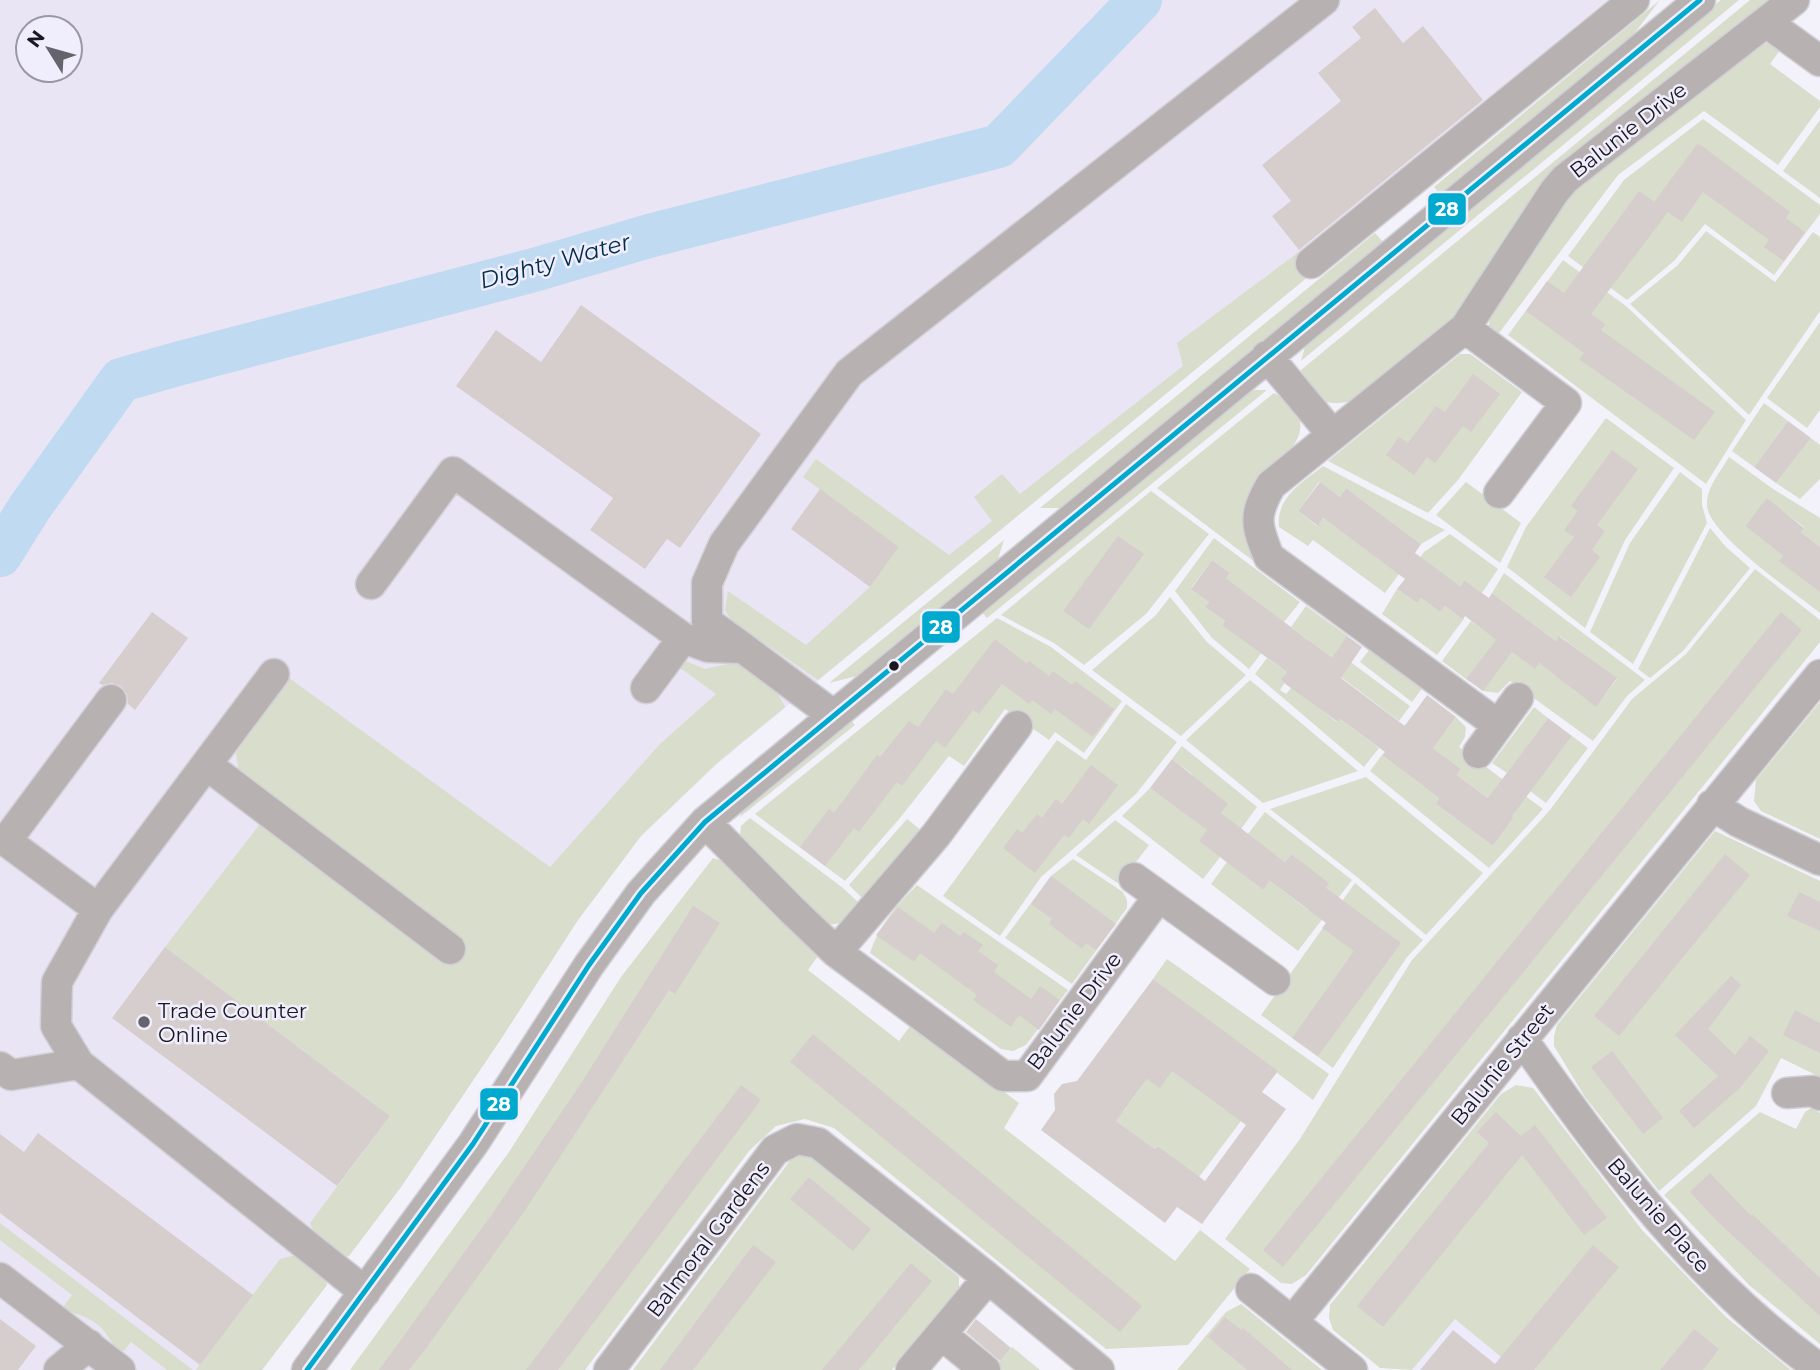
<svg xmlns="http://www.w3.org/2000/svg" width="1820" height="1370" font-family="Montserrat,sans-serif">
	<rect width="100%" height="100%" fill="#f3f2fa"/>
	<path fill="#edeafc" d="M1455 1318 1517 1370H1412Z"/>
	<path fill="#eae5f4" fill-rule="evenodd" d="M0 0H1607L1301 251 1315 271 717 764 641 836 578 920 499 1042 401 1187 262 1370H0ZM28 28H70V70H28Z"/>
	<path fill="#d8ddcc" d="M1660 0 1630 39 1440 194 1434 187Z
		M1721 0H1739L1301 361 1307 340Z
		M1750 0H1776L1552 175 1462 315 1356 400C1326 408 1310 401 1301 370Z
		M1769 43 1781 49 1770 64 1820 101V107L1778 165 1704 111 1618 175 1496 337 1489 326 1490 313 1571 189 1755 45Z
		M1703 119 1820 205V214L1774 275 1705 224 1674 261 1627 300 1568 256 1624 180Z
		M1820 120V198L1783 171Z
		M1706 231 1775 282 1813 232 1820 237V311L1749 415 1630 304 1678 265Z
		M1375 233 1383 242 1061 508H1040Z
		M1300 251 1315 271 818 680 732 621 725 610 728 591 806 645 870 587 899 547 803 477 816 459 949 555 992 521 974 497 1002 474 1020 494 1183 366 1177 343Z
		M1563 260 1626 306 1746 420 1706 484 1508 335Z
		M1820 322V410L1807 428 1767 398Z
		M1460 354H1470L1522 392 1458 480 1428 513 1328 461Z
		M1253 390H1267L987 618 980 610 1239 396Z
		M1274 393C1330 424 1284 459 1254 485L1260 566 1157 488Z
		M1764 403 1788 421 1754 467 1732 451Z
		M1606 418 1674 468 1625 540 1585 628 1507 567 1526 527Z
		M1811 438 1820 445V479L1800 499 1776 483Z
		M1729 457 1773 489 1820 518V547L1801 532 1804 527 1767 499 1745 526 1783 556 1780 560 1820 586V613C1795 593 1710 536 1707 506 1706 488 1721 471 1729 457Z
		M1323 466 1445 530 1421 544 1346 488 1340 497 1319 482 1298 511 1317 526 1323 518 1399 574 1385 593 1313 540 1308 546 1279 527C1276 497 1302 483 1323 466Z
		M1680 472 1702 489V505L1707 523 1633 664 1590 632 1630 543Z
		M1466 482 1521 523 1500 563 1436 515Z
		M1151 491 1209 534 1146 614 1084 665 1054 643 1001 615Z
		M1710 528 1726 547 1750 568 1683 651 1650 678 1638 669Z
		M1450 534 1498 569 1482 593 1464 580 1460 586 1440 572 1416 563 1424 552Z
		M1214 538 1300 602 1284 622 1226 578 1230 573 1212 560 1191 588 1209 602 1205 607 1225 621 1222 625 1263 651 1249 669 1212 638 1175 591Z
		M1004 540 998 559 857 676 829 683Z
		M1755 569 1820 620V642L1306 1275 1292 1284 1281 1283 1225 1239 1300 1139 1412 960 1550 810 1632 699 1686 654Z
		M1504 573 1645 680 1627 696 1593 741 1510 681 1498 693 1483 691 1480 662 1466 679 1442 661 1471 621 1534 668 1539 663 1559 678 1566 668 1575 691 1596 706 1617 679 1560 636 1556 641 1492 593Z
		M1397 589 1417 603 1421 598 1440 612 1445 606 1463 620 1437 655 1382 614Z
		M1170 597 1207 642 1246 675 1181 736 1092 670 1156 615Z
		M1306 606 1348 636 1337 652 1410 706 1399 721 1304 649 1310 641 1291 627Z
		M997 618 1051 647 1122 701 1084 753 1055 732 1049 740 1005 709 964 766 949 756 900 818 845 881 755 814Z
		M1372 646 1424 686 1412 702 1360 662Z
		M1267 658 1287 672 1282 679 1285 682 1280 690 1286 694 1292 687 1337 722 1340 719 1379 748 1364 767 1255 674Z
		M683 660 705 669 732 663 746 665 773 685 785 707 716 764 641 836 578 920 499 1042 401 1187 349 1256C331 1255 316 1239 310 1223L390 1116 165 947 260 824 445 963 462 942 239 773 236 753 285 675 550 867 660 744 716 694 676 665Z
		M1250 680 1358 771 1263 803 1186 740Z
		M1820 702V839L1761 811 1754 801 1756 780Z
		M1126 704 1177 742 1136 794 1041 877 1000 936 943 896 1057 740 1086 760Z
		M1534 707 1548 718 1507 773 1492 763Z
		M1416 711 1445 732 1456 717 1466 727 1465 737 1459 747 1543 809 1489 868 1370 771 1382 755 1439 798 1436 804 1493 846 1514 817 1457 775 1461 769 1404 726Z
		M849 718 855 725 740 817 747 800Z
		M1572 736 1588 748 1546 803 1530 791Z
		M1182 746 1257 807 1241 829 1221 813 1227 804 1187 782 1193 775 1172 759Z
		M1366 777 1483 873 1426 935 1357 877 1270 809Z
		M1150 788 1171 803 1178 794 1187 815 1207 830 1220 857 1203 879 1122 816Z
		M1265 812 1352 880 1298 951 1211 884 1227 862 1263 890 1270 881 1308 910 1328 884 1291 854 1285 862 1248 834Z
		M750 818 843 888 860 904C850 916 844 926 827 924L743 845 740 835 741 826Z
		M907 819 922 831 864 900 849 885Z
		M1115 820 1149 845 1119 884 1076 855Z
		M1715 831 1820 881V1077L1781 1058 1756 1106 1659 1191 1585 1097 1554 1046V1036L1557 1025Z
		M713 858 731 864 820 953 808 970 899 1041 913 1022 1019 1103 1004 1128 1175 1261 1200 1230 1250 1269 1188 1345 1106 1349 834 1128 805 1119 776 1126 749 1151 585 1370H350L509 1152 621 977Z
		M1073 859 1123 892 1127 900V908L1072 984 1005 938 1051 876Z
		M1355 883 1423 940 1407 957 1333 1068 1261 1015Z
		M917 885 1068 990 1026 1045 1013 1051 1001 1049 870 953C879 925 897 905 917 885Z
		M1167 959 1329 1074 1313 1100 1153 979Z
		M1176 1066 1198 1090 1241 1121 1199 1177 1158 1146 1155 1149 1116 1121 1104 1099 1123 1112 1147 1079Z
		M1516 1085 1533 1088 1642 1230 1726 1317 1791 1370H1517L1455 1319 1412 1370 1380 1368 1333 1330 1329 1318 1330 1305 1501 1094Z
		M1811 1108 1820 1113V1344L1749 1285 1664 1195 1760 1112 1796 1129 1805 1112Z
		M804 1152 959 1277V1290L892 1370H633L795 1154Z
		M0 1223 193 1370H167L131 1342 119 1357C105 1326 95 1317 61 1310L72 1295 0 1240Z
		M296 1255 323 1276 327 1285 262 1370H196L280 1259Z
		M1241 1304 1322 1370H1177L1226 1312Z
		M1012 1347 1040 1370H992Z"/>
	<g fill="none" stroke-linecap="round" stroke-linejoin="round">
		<path stroke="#c0daf1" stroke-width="44" d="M0 555 30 507 121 380 177 364 534 270 649 236 999 146 1140 0"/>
	</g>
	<path fill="#d6cecd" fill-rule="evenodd" d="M1375 8 1403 43 1423 26 1483 100 1299 250 1272 216 1291 201 1262 165 1341 101 1318 73 1361 38 1352 27Z
		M1698 143 1790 212 1786 218 1805 232 1784 261 1764 247 1769 240 1703 192 1682 222 1654 202Z
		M1639 191 1668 212 1591 314 1605 324 1601 330 1715 412 1694 440 1579 359 1584 353 1526 311 1547 281 1564 293Z
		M581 305 761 434 680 548 667 539 645 569 590 530 613 498 456 386 496 330 541 362Z
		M1473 374 1500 394 1471 432 1463 426 1435 463 1427 457 1414 475 1386 455 1399 437 1408 443 1436 406 1445 412Z
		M1788 421 1811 438 1776 483 1754 467Z
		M1612 450 1638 469 1597 525 1605 531 1592 550 1600 557 1571 597 1544 577 1574 537 1564 530 1578 511 1571 506Z
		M1320 482 1340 497 1346 488 1421 544 1415 553 1460 586 1464 580 1489 598 1492 593 1556 641 1559 636 1617 678 1596 707 1539 663 1535 669 1512 652 1483 691 1466 679 1496 640 1465 616 1463 620 1445 606 1440 612 1421 598 1417 603 1397 589 1405 579 1323 518 1318 526 1298 511Z
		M820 489 899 547 870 587 791 529Z
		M1767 498 1804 528 1801 532 1820 547V592L1779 561 1783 556 1745 526Z
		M1118 536 1144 554 1089 629 1063 611Z
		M1212 560 1230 573 1226 578 1332 658 1347 636 1362 647 1341 678 1405 726 1427 695 1456 717 1433 748 1461 769 1457 775 1488 798 1548 718 1572 736 1512 816 1514 817 1493 846 1436 804 1439 798 1382 755 1385 752 1340 719 1338 722 1284 683 1281 679 1287 672 1222 625 1225 621 1205 607 1209 602 1191 589Z
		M152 612 188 638 135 710 128 704 127 694 121 686 112 683 102 685 99 683Z
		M1781 612 1802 630 1283 1267 1263 1250Z
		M995 639 1027 664 1029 661 1049 676 1053 671 1072 685 1075 681 1114 709 1093 737 1055 709 1051 714 1032 700 1029 704 1002 684 979 714 973 710 945 748 936 741 902 786 897 782 859 832 854 828 825 866 800 847 829 809 834 813 877 755 880 757 909 721 918 727 946 689 953 694Z
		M1172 759 1228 804 1221 813 1285 862 1291 854 1329 883 1326 888 1401 943 1318 1056 1292 1038 1354 951 1322 928 1326 923 1270 881 1263 890 1199 841 1207 830 1150 788Z
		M1091 765 1118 785 1089 824 1083 819 1069 838 1064 835 1035 873 1003 848 1017 829 1022 833 1037 814 1042 818 1056 799 1062 804Z
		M1725 854 1750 875 1619 1036 1594 1016Z
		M1051 876 1116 924 1096 950 1086 943 1082 949 1049 924 1052 919 1031 904Z
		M1799 892 1820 902V931L1787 916Z
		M693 906 720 923 675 994 669 990 524 1212 427 1347 409 1370H379L490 1217 578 1088Z
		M898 907 934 933 942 923 960 936 964 932 983 945 978 951 998 965 994 972 1031 999 1040 986 1060 1000 1039 1030 1019 1015 1011 1027 973 1000 977 995 920 953 914 962 876 935Z
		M165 947 390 1116 337 1186 112 1018Z
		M1731 976 1741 985 1708 1029 1735 1055 1750 1036 1769 1051 1740 1088 1694 1128 1679 1111 1718 1076 1675 1035Z
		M1153 979 1278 1071 1262 1092 1286 1109 1202 1224 1177 1207 1165 1223 1041 1130 1055 1110 1054 1094 1062 1084 1077 1081ZM1172 1071 1246 1125 1205 1181 1158 1146 1155 1149 1116 1121 1147 1079 1160 1088Z
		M1795 1010 1820 1023V1053L1783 1035Z
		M813 1034 1142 1306 1120 1332 790 1062Z
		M1612 1051 1663 1118 1643 1134 1591 1067Z
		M741 1085 761 1100 558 1370H526Z
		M1496 1112 1521 1136 1535 1125 1607 1218 1584 1235 1522 1155 1383 1327 1357 1306 1489 1143 1477 1132Z
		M38 1133 253 1295 200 1365 0 1213V1134L24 1152Z
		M1710 1173 1751 1216 1752 1214 1820 1278V1316L1719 1223 1690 1192Z
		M809 1177 871 1229 853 1251 790 1199Z
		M753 1245 776 1262 693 1370H660Z
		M1593 1245 1619 1267 1534 1370H1420L1453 1330 1495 1364Z
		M911 1263 932 1281 859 1370H822Z
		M1225 1317 1241 1330 1243 1328 1292 1370H1247L1208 1337Z
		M0 1319 36 1346 18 1370H0Z
		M976 1319 1011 1348 1000 1361 966 1332Z
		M1694 1329 1719 1349 1703 1370H1660Z"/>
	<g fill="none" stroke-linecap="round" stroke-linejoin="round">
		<defs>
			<path id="minor" d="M1766 22 1820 61
				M1311 263 1634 0
				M1465 328 1566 403 1499 493
				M1267 356 1332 434
				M371 584 453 472 683 638 708 647 743 648 833 715
				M743 648 707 622V583L724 544 849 373 1324 0
				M274 674 98 909 57 982 56 1026 79 1064 365 1292
				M646 688 683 638
				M1498 725 1269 557C1256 525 1253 516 1271 485L1465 328 1554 192 1565 179 1794 0
				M1478 753 1518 698
				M207 765 450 949
				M1712 805 1739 822 1820 860
				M705 822 792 910 836 952 1003 1076H1027L1159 896
				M1134 878 1275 980
				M98 909 6 841 111 700
				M836 952 936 835 1017 726
				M1522 1039C1608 1160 1697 1282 1820 1369
				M0 1067 11 1075 79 1064
				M1787 1093 1813 1091 1820 1095
				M0 1278 120 1370
				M1251 1289 1352 1370
				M1292 1322 1820 675
				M941 1334 985 1370
				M59 1370 89 1345
				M307 1370 473 1144 589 965 641 893 705 822 1700 0
				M609 1370 775 1150 797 1139 818 1143 988 1278 1099 1370
				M911 1370 988 1278"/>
		</defs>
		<use href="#minor" stroke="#d1d0d6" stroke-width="33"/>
		<use href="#minor" stroke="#b7b1b2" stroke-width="30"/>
		<defs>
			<path id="bus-1" d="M307 1370 473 1144 589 965 641 893 705 822 1700 0"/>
		</defs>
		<use href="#bus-1" stroke="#f0eefd" stroke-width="10"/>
		<use href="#bus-1" stroke="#00a9ce" stroke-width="5"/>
	</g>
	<circle fill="#19171f" stroke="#f0eefd" stroke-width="2.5" cx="894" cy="666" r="6"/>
	<circle fill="#65646c" stroke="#f0eefd" stroke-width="2.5" cx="144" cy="1022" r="7"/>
	<g text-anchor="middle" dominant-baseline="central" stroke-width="5" stroke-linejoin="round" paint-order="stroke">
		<g font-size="21" fill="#19171f" stroke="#f0eefd">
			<text transform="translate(1628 130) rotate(-38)">Balunie Drive</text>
			<text transform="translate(1074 1011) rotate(-53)">Balunie Drive</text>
			<text transform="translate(1502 1064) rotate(-51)">Balunie Street</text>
			<text transform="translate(1659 1215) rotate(49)">Balunie Place</text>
			<text transform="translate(708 1239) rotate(-53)">Balmoral Gardens</text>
		</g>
		<g font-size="21" fill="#19171f" stroke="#f0eefd" text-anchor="start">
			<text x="158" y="1010">Trade Counter<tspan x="158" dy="24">Online</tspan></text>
		</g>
		<g font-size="23" font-style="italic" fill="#002d4a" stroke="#f0eefd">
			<text transform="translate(555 261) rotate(-15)">Dighty Water</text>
		</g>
	</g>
	<g stroke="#f0eefd" stroke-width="2.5">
		<rect x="1427" y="192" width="40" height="34" rx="7" fill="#00a9ce"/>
		<rect x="921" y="610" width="40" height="34" rx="7" fill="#00a9ce"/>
		<rect x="479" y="1087" width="40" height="34" rx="7" fill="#00a9ce"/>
	</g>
	<g font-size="19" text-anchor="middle" font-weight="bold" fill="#fff">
		<text x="1447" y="216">28</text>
		<text x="941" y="634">28</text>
		<text x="499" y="1111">28</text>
	</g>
	<g transform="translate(49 49) rotate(307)"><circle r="33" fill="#f0eefd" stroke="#9a98a4" stroke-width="2"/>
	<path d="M0-5L12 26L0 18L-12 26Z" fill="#65646c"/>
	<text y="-10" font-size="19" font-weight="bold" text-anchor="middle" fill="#19171f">N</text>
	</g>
</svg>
